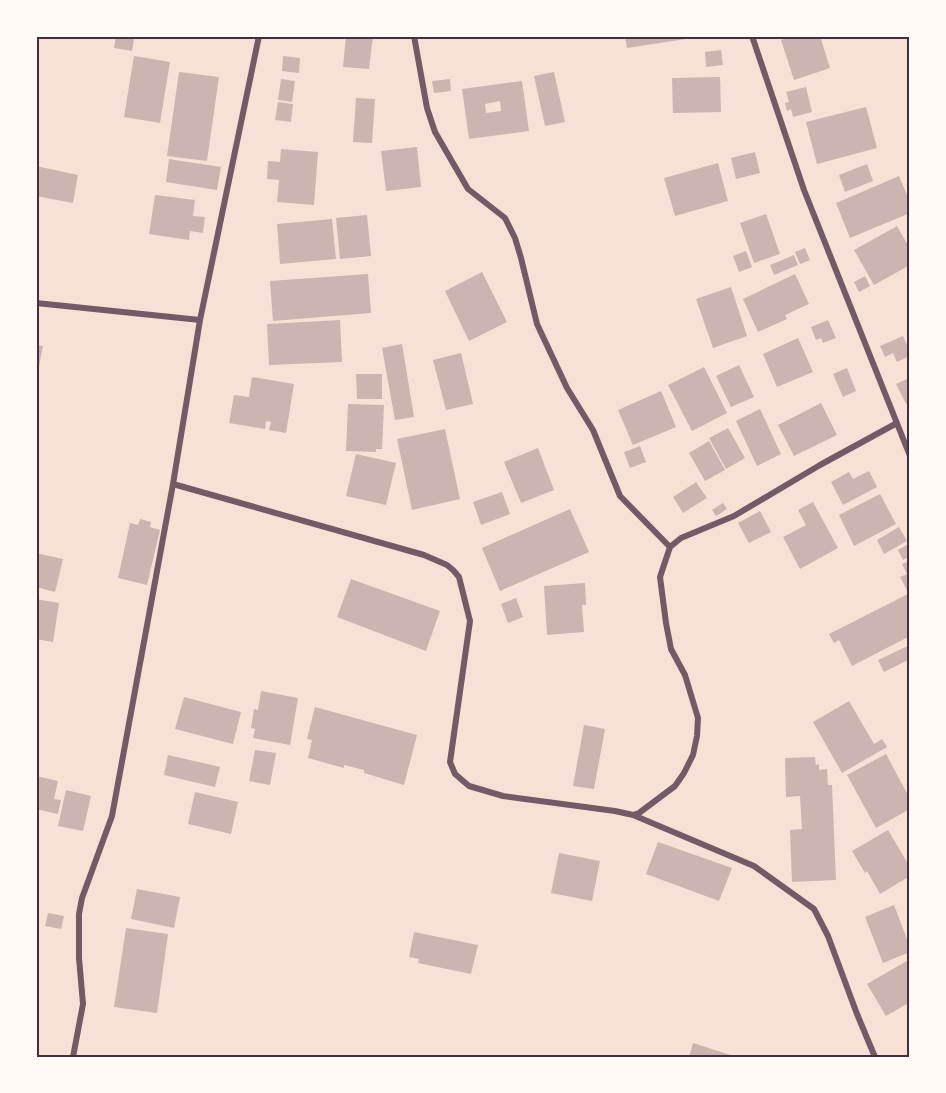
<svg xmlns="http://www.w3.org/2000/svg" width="946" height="1093" font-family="'Titillium Web',sans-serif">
	<rect width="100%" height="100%" fill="#f7e1d7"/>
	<path fill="#ccb4b1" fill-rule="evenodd" d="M116 36 134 39 132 51 114 48Z
		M346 36H373L369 69 343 67Z
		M625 36H699V37L627 48Z
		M794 36H820L830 68 794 80 781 40Z
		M721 50 723 65 706 67 705 52Z
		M134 56 170 62 160 123 124 117Z
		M283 56 300 58 299 73 282 71Z
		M179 72 219 77 207 161 167 156Z
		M554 72 565 122 545 126 534 76Z
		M720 77 721 112 673 113 672 78Z
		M281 79 295 81 292 102 278 100Z
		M450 79 451 91 434 93 432 81Z
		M522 81 529 131 469 139 462 89ZM500 101 501 111 486 113 485 104Z
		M806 87 812 112 793 117 791 109 787 111 785 103 789 102 786 92Z
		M356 98 375 99 372 143 353 142Z
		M278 102 293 104 291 122 275 120Z
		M866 107 877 148 817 164 806 122Z
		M417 147 421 187 386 191 381 151Z
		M281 149 318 152 314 205 277 202 279 180 267 179 268 161 280 162Z
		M755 152 760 173 736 179 731 158Z
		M169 159 221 167 217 190 166 182Z
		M718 163 728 201 675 216 664 178Z
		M867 164 873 181 845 192 839 175Z
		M36 166 78 175 73 203 36 196Z
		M899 176 910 202V213L850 238 836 203Z
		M155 195 195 200 193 216 205 217 203 233 190 231 189 240 149 234Z
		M766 214 780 254 754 263 740 223Z
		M367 215 371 256 340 259 336 218Z
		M332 219 336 259 280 264 277 224Z
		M897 226 910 249V265L874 285 854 250Z
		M805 248 810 260 800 264 795 252Z
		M746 251 752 267 739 272 733 256Z
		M794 255 798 265 774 275 770 265Z
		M482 272 507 322 469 341 445 291Z
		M368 274 371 313 273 321 270 281Z
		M795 274 809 304 785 315 787 319 758 332 743 299Z
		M865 276 870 286 859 292 854 282Z
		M731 287 747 336 713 348 696 299Z
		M340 320 342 362 269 365 267 324Z
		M828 320 836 338 823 343 821 338 816 340 811 327Z
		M903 336 910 352V356L897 362 893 353 885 357 880 346Z
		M798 338 813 372 777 387 763 354Z
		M402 344 414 417 395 420 382 348Z
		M36 345 43 346 37 376H36Z
		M461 353 473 404 446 410 433 360Z
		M739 365 754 397 731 407 716 376Z
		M704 367 727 413 692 431 668 385Z
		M847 368 856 391 843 397 833 374Z
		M356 374H382V399H357Z
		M252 377 294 384 286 433 269 430 271 422 266 421 265 429 229 423 234 395 249 397Z
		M907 379 910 386V402L906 404 896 384Z
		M661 391 676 427 633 445 618 410Z
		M821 403 837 435 794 456 778 425Z
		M348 404 384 405 382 449H376V452L346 451Z
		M760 409 781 454 757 466 736 421Z
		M728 428 745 458 726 469 709 438Z
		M445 429 460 499 412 510 397 439Z
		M709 441 725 470 705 481 689 453Z
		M640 446 646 462 630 468 624 452Z
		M538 448 554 490 521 503 504 462Z
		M356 454 396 463 386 505 346 496Z
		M869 471 877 487 843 505 831 482 849 472 853 479Z
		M696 482 707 498 683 513 673 497Z
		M502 492 510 514 481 525 473 502Z
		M880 494 896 524 854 546 839 515Z
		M813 502 838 548 800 569 783 537 806 525 798 510Z
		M723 503 727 509 716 516 712 510Z
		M570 509 589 552 500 591 482 548Z
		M760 511 771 532 749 543 738 523Z
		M140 519 151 522 150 527 160 530 147 585 118 578 130 523 138 525Z
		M899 527 907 541 884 554 877 540Z
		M910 543V556L903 560 898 550Z
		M36 553 63 559 55 592 36 587Z
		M910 561V591L908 592 900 577 907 574 902 564Z
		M351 579 440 611 426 651 337 617Z
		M585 583 586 605H582L584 632 547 635 544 586Z
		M910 593V636L852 666 839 640 834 643 829 634Z
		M516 598 523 617 508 623 501 604Z
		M36 599 59 603 53 642 36 639Z
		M910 645V659L884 672 878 660Z
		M261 691 298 698 290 745 253 738 255 729 251 728 254 709 258 710Z
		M184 697 241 712 233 744 175 729Z
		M849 701 874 744 882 739 887 747 842 773 813 722Z
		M315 707 417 735 404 785 364 773V770L344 765V768L308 758 312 740 307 739Z
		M584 725 605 729 594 789 573 786Z
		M255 750 276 753 270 785 249 781Z
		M886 754 910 799V809L876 828 847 775Z
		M168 755 220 767 215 787 164 775Z
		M815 757 816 765 819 764V770L827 769 828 785H832L836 880 792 882 790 830 802 829 800 796 786 797 785 758Z
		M36 776 58 781 54 799 61 800 58 814 36 809Z
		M66 790 91 796 83 831 58 826Z
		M195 792 238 802 231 834 188 824Z
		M888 830 910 867V876L880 894 867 871 865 873 852 851Z
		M658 842 732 868 719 901 646 874Z
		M559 853 600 861 592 901 551 893Z
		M137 889 180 897 174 928 131 919Z
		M894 905 910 947V952L883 963 865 917Z
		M48 913 64 916 61 929 45 926Z
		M126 928 168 934 157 1013 114 1007Z
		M414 932 478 945 471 974 418 963 419 959 409 957Z
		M910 959V1002L886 1016 867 984Z
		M693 1043 737 1057H689Z"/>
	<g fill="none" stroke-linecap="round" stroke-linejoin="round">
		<path stroke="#755966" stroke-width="6" d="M414 36 427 108 435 132 468 189 505 218 515 238 521 258 537 324 567 388 593 430 620 496 670 547
			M752 36 804 190 910 456
			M36 303 200 320
			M173 484 424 555 447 565 453 570 459 577 470 621 450 762 455 774 469 786 503 796 615 811 633 815 754 866 814 909 828 936 857 1014 875 1057
			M633 815 639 813 675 786 684 773 693 755 697 736 698 718 685 675 671 649 666 623 660 577 670 547 681 538 734 516 820 465 897 423
			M73 1057 83 1004 79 958V914L82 898 112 816 173 484 200 320 259 36"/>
	</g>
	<rect width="946" height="1093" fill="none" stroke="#fffaf5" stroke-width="75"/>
	<rect x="38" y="38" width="870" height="1018" fill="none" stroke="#4a2c40" stroke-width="2"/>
</svg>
